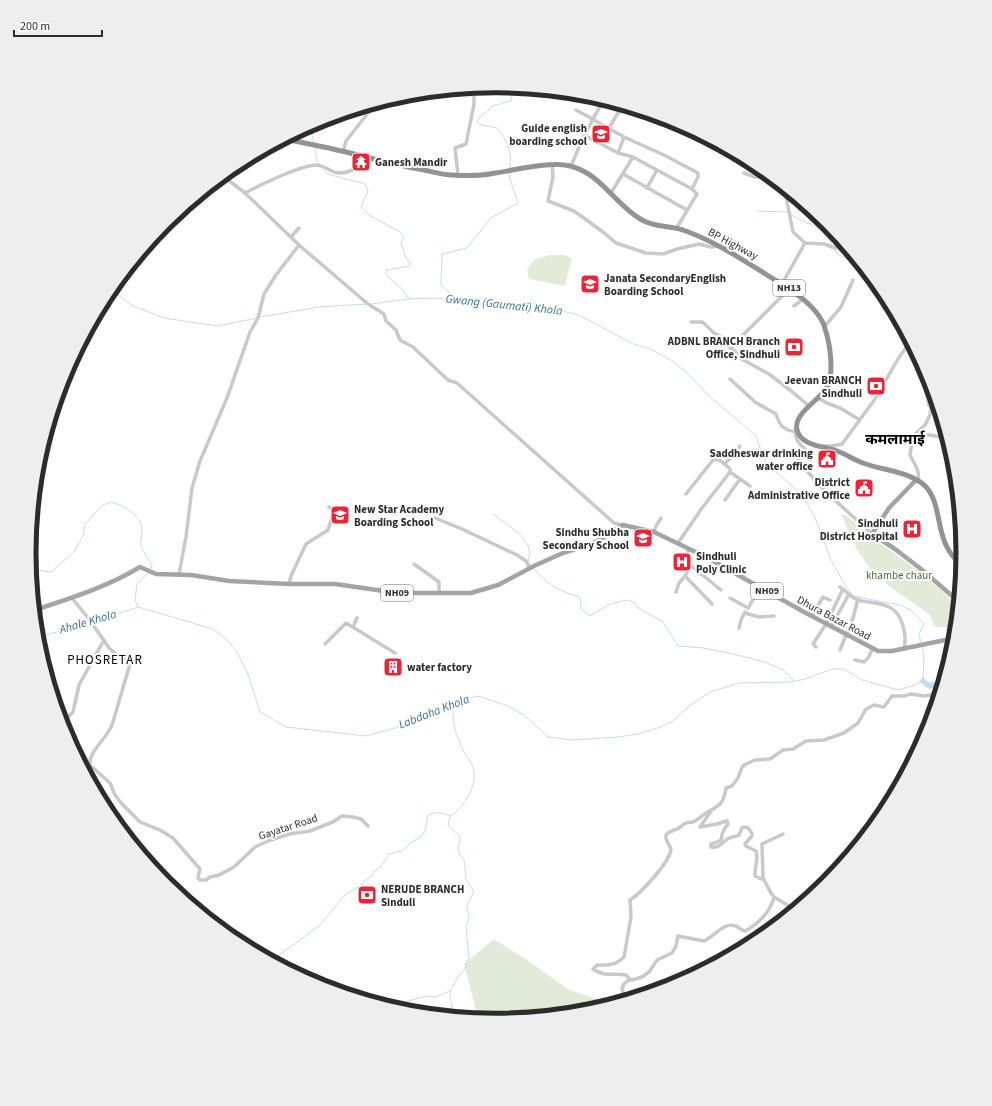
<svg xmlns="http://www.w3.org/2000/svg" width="992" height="1106" font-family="'Source Sans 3','Noto Sans Devanagari',sans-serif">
	<rect width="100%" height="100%" fill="#fff"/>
	<path fill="#e2ebd8" d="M550 255H564L572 258 565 286 529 279 527 269 535 259Z
		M841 514 846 515 874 539 911 565 944 593 958 607 956 627H935L930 615 889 586 871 570 856 548Z
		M494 939 530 962 569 990 600 1000 607 1005 587 1011 496 1020 478 1018 464 964Z"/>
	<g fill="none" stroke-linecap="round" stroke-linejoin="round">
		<path stroke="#c2ddec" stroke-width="1" d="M504 87 510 93 512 100 493 106 479 118 477 122 481 125 497 128C507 140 512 152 510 168
			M307 127 311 131 314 142
			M315 148 317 161 319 164
			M322 168 327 174 365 184 368 191 361 207 369 215 400 232 404 236 401 243 406 258 411 264 410 266 386 270V275L401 288 409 299
			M757 211 788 212
			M791 213 793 216 826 232 832 245
			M835 250 837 254 860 264
			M111 290 133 306 164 318 217 326 257 318
			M457 299 441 285 442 254 467 248 491 218 518 203 509 176V173
			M371 304 409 299 438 298 508 306 549 308 579 315 631 343 653 350 674 362 689 375 708 395 756 436 765 462 801 494 814 515 831 560 845 585 853 596 900 605 912 611 924 624 919 634 921 643
			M260 317 319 307 366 304
			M493 514C506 525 527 534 530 553 528 559 527 561 531 566
			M533 568C548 585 559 591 580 597L581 609 590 616 610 604 627 600 635 603 637 607 663 622 678 646 703 648 729 653 765 662 783 670 794 681
			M31 569 51 572 74 552 83 536 85 525 101 506 111 502C124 506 141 514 142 530 142 535 140 541 141 546 144 553 148 559 152 565L151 569
			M138 607 213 629 225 638 237 652 248 674 260 712 286 727 366 736 405 725 433 714 456 702 478 696 508 706 524 715 548 737 571 740 618 737 638 734 658 728 673 721 689 706 710 692 739 683 790 682 806 679 832 669H844L862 680 898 690 915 685 923 681 924 657 922 646
			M138 607 135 600 137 584 149 572
			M37 637 85 625 138 607
			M272 960 319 926 346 894 361 886 365 880 372 876 374 871 380 868 389 854 402 851 406 848 410 843 421 837 425 831 428 815C436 812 442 812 450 816
			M385 1005 399 1003 427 996 436 997 450 991
			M453 1016V1012L450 997V991L458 977 464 970 469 958 466 926 469 920 467 905 474 892 465 878 466 873 464 860 460 855 458 849 460 841 459 835 448 826 450 816C465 807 478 785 473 768 472 763 468 759 465 754 460 744 454 730 453 719 453 714 455 708 456 704"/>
		<path stroke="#c2ddec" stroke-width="5.5" d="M923 681 929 686 942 683"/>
		<path stroke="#c9c9c9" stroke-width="3.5" d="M591 96 601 105
			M576 110 591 118
			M594 117 604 100
			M594 120 624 137 664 155 698 173V177L692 189 697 194 676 229
			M609 128 622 106
			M584 135 618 153 633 157 692 189
			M343 151 346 141 375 104
			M618 153 624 137
			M552 165 553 177 548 201 574 211 603 232 616 243 646 253 663 254 677 249 699 244 711 247 719 246
			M571 166 582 140 592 121 591 119 594 117V120L592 121
			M744 173 755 177 769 176
			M623 174 687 210
			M458 175 455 148 466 144 474 104V97L468 89
			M223 176 245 193 299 245 368 304 384 314 386 321 396 330 400 340 413 347 448 380 457 383 614 523 623 525
			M781 185 785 191 793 232 805 243
			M647 188 657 170
			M245 193C260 185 301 165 317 165 322 165 329 170 334 172 346 176 361 166 370 159
			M611 193 633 157
			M291 237 299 228
			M782 284 805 243 824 244 835 248 844 245
			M794 306 803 299
			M691 322H702C707 325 710 330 714 333 722 338 729 336 730 348L735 351 738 357 769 374 790 390 809 406
			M825 326 841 307 853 280
			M730 348 790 288
			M923 375 929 406 931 407
			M730 379 755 402 776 414C780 426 782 429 795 432
			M818 398 827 403 840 408 860 420
			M796 427C793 437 798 443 805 449L797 460 825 491 872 534
			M917 433 947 438
			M822 446H832L842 444 875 399 898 359 910 342
			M724 464 732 457 740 446
			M918 480C920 469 914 464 910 455L913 436 925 425 930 415 931 407 937 404
			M686 494 713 460C720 458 725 464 730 469V472L750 486
			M725 500 740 479
			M435 518 462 529 517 555 526 561 530 569
			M654 532 656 526 661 518
			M678 543 702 508 730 472
			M689 549 684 560 721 590
			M414 564 439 582V593
			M690 566 685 576 712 604
			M179 574 186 537 192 488 200 461 227 398 250 332 258 318 264 294 276 275 299 245
			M289 584 291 576 306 544 328 530 334 510 329 507
			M840 587C846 591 851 597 858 600 868 603 880 602 889 607 903 613 907 636 904 649
			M676 592 679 583 685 576
			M72 598 89 619 109 648 117 655 128 661 130 664 112 725C108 737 88 752 90 765L110 783 115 795 122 804 140 822 160 830 173 838 200 869 198 878 200 880H206L210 877 219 875 234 867 255 847 268 841 289 834 310 831 333 822 342 816 353 817 361 819 368 826
			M730 598 748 608 760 588
			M745 613 759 617 774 616
			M812 616 823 597 830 600
			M353 627 357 618
			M831 627 849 594
			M739 628 741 620 745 612
			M325 644 346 623 395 653
			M816 647 813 644 826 624 843 589
			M840 650 853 618 858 599
			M855 660 864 662 868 658 873 648
			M62 723 73 712 79 685 104 640
			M711 811 700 827 717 824 727 821 728 824C727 826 725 827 724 830 718 839 728 839 711 844V847C719 848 721 844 726 840 729 837 735 837 739 835L742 828 744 827 748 828 752 833V836L745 844 746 846 756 851C759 860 754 868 755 876L761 879 763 878
			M783 834 762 844 763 878 771 893 774 897 789 906 796 908
			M630 979 626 975C614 973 604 977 593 969L597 965C607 966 617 965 624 957L631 917 630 900C641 893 670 862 671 849L666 839V835C670 830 674 831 679 828 681 827 682 825 684 824 686 822 690 823 693 822 698 820 701 816 706 813 719 806 724 804 726 788L732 786 738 778 742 767 746 764 755 760 770 759 783 750 793 749 806 741 824 740 844 733 858 723 866 709 874 705 884 707 892 696H905L910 694 925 696 939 693
			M625 999 622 989 624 984 630 979 632 980 642 977 649 972 657 960 672 953 676 946 678 936 704 941C715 936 723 922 736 926 739 928 741 930 745 931 758 924 771 911 774 897"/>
		<path stroke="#a4a4a4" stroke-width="4.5" d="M918 480 914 482 889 508 872 534 895 549 921 569 958 601
			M35 610C71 598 107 587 140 567L156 574 191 575 229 581 289 584H335L398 593H471L498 585 536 565 563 553 596 542 623 525 654 532 706 557 804 612 878 651H892L955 638"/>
		<path stroke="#939393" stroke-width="5" d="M285 139C308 144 331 148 354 154 378 160 400 166 424 170 433 172 443 175 452 175 466 176 481 176 495 173 516 170 550 161 570 166 602 174 615 205 642 220 654 227 670 226 683 230 714 241 740 258 767 275 785 286 803 296 816 312 820 317 824 323 825 329 830 343 835 376 826 389 818 401 793 414 797 430 802 447 824 446 837 451 846 454 854 460 863 463 881 470 901 470 917 480 942 493 935 526 947 547 950 554 956 560 962 566"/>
	</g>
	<defs>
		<symbol id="school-square" viewBox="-11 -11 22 22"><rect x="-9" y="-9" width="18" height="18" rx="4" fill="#ed2336" stroke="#fff"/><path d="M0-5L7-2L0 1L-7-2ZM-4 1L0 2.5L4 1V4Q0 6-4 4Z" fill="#fff"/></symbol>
		<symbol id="temple-square" viewBox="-11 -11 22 22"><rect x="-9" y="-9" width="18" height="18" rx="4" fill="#ed2336" stroke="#fff"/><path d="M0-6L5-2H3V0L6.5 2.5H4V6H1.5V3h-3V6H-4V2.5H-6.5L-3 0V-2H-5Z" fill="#fff"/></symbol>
		<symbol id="bank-square" viewBox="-11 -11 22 22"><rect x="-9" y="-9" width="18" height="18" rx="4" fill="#ed2336" stroke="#fff"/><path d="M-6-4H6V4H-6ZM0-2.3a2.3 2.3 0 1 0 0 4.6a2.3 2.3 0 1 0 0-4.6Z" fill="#fff"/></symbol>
		<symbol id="civic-square" viewBox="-11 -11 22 22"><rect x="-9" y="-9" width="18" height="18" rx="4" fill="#ed2336" stroke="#fff"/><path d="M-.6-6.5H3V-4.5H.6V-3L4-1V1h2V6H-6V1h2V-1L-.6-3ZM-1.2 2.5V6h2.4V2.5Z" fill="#fff"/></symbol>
		<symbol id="hospital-square" viewBox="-11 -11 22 22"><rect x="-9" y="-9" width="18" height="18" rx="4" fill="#ed2336" stroke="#fff"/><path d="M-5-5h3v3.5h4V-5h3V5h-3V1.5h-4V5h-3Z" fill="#fff"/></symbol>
		<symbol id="building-square" viewBox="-11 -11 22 22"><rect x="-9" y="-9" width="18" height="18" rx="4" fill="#ed2336" stroke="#fff"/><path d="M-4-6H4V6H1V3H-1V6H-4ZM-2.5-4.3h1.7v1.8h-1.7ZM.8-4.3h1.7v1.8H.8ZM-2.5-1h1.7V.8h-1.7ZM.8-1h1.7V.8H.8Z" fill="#fff"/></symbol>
	</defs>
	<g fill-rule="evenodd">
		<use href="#school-square" x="590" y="123" width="22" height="22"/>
		<use href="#temple-square" x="350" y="151" width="22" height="22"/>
		<use href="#school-square" x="579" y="273" width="22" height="22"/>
		<use href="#bank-square" x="783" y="336" width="22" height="22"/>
		<use href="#bank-square" x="865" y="375" width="22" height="22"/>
		<use href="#civic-square" x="816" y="448" width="22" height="22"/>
		<use href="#civic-square" x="853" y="477" width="22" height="22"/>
		<use href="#school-square" x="329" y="504" width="22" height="22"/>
		<use href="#hospital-square" x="901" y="518" width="22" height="22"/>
		<use href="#school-square" x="632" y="527" width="22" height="22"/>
		<use href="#hospital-square" x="671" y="551" width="22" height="22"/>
		<use href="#building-square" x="382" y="656" width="22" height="22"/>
		<use href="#bank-square" x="356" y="884" width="22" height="22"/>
	</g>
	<g text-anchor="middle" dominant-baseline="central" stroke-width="4" stroke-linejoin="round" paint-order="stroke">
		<g fill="#fff" stroke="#6b6b6b" stroke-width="1">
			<rect x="773" y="280" width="32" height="16" rx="3"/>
			<rect x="751" y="583" width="32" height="16" rx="3"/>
			<rect x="381" y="585" width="32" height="16" rx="3"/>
		</g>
		<g font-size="10" font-weight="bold" fill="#2c2c2c">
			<text x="789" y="288">NH13</text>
			<text x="767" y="591">NH09</text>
			<text x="397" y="593">NH09</text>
		</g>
		<g font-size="11" font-weight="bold" fill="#2c2c2c" stroke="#fff" text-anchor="end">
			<text x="587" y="128">Guide english<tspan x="587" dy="13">boarding school</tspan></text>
			<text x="375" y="162" text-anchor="start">Ganesh Mandir</text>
			<text x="604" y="278" text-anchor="start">Janata SecondaryEnglish<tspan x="604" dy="13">Boarding School</tspan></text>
			<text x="780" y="341">ADBNL BRANCH Branch<tspan x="780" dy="13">Office, Sindhuli</tspan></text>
			<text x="862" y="380">Jeevan BRANCH<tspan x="862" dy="13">Sindhuli</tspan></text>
			<text x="813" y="453">Saddheswar drinking<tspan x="813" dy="13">water office</tspan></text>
			<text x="850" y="482">District<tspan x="850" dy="13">Administrative Office</tspan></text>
			<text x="354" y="509" text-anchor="start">New Star Academy<tspan x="354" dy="13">Boarding School</tspan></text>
			<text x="898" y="523">Sindhuli<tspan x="898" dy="13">District Hospital</tspan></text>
			<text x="629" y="532">Sindhu Shubha<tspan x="629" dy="13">Secondary School</tspan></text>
			<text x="696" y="556" text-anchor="start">Sindhuli<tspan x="696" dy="13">Poly Clinic</tspan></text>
			<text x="407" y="667" text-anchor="start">water factory</text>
			<text x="381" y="889" text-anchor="start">NERUDE BRANCH<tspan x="381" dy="13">Sinduli</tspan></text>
		</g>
		<g font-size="11" fill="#2c2c2c" stroke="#fff">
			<text transform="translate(733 244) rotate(28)">BP Highway</text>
			<text transform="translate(834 618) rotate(28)">Dhura Bazar Road</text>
			<text transform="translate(288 827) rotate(-18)">Gayatar Road</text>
		</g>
		<g font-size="11" fill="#506938" stroke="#fff">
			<text x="899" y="575">khambe chaur</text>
		</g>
		<g font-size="12" font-style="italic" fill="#377091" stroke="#fff">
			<text transform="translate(504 305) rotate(6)">Gwang (Gaumati) Khola</text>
			<text transform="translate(88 622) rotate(-16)">Ahale Khola</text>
			<text transform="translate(434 712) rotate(-21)">Labdaha Khola</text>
		</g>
		<g font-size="13" letter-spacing="1" fill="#000" stroke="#fff">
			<text x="105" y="660">PHOSRETAR</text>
		</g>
		<g font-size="15" font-weight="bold" fill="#000" stroke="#fff">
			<text x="895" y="439">कमलामाई</text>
		</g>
	</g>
	<path d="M0 0H992V1106H0ZM36 553a460 460 0 1 1 920 0a460 460 0 1 1-920 0Z" fill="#eee" fill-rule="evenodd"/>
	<path fill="none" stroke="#2c2c2c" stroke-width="5" d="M36 553a460 460 0 1 1 920 0a460 460 0 1 1-920 0Z"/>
	<path d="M14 30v6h88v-6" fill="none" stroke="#2c2c2c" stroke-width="2"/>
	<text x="20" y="30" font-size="12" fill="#2c2c2c" stroke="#ffffff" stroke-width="3" paint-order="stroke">200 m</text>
</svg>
